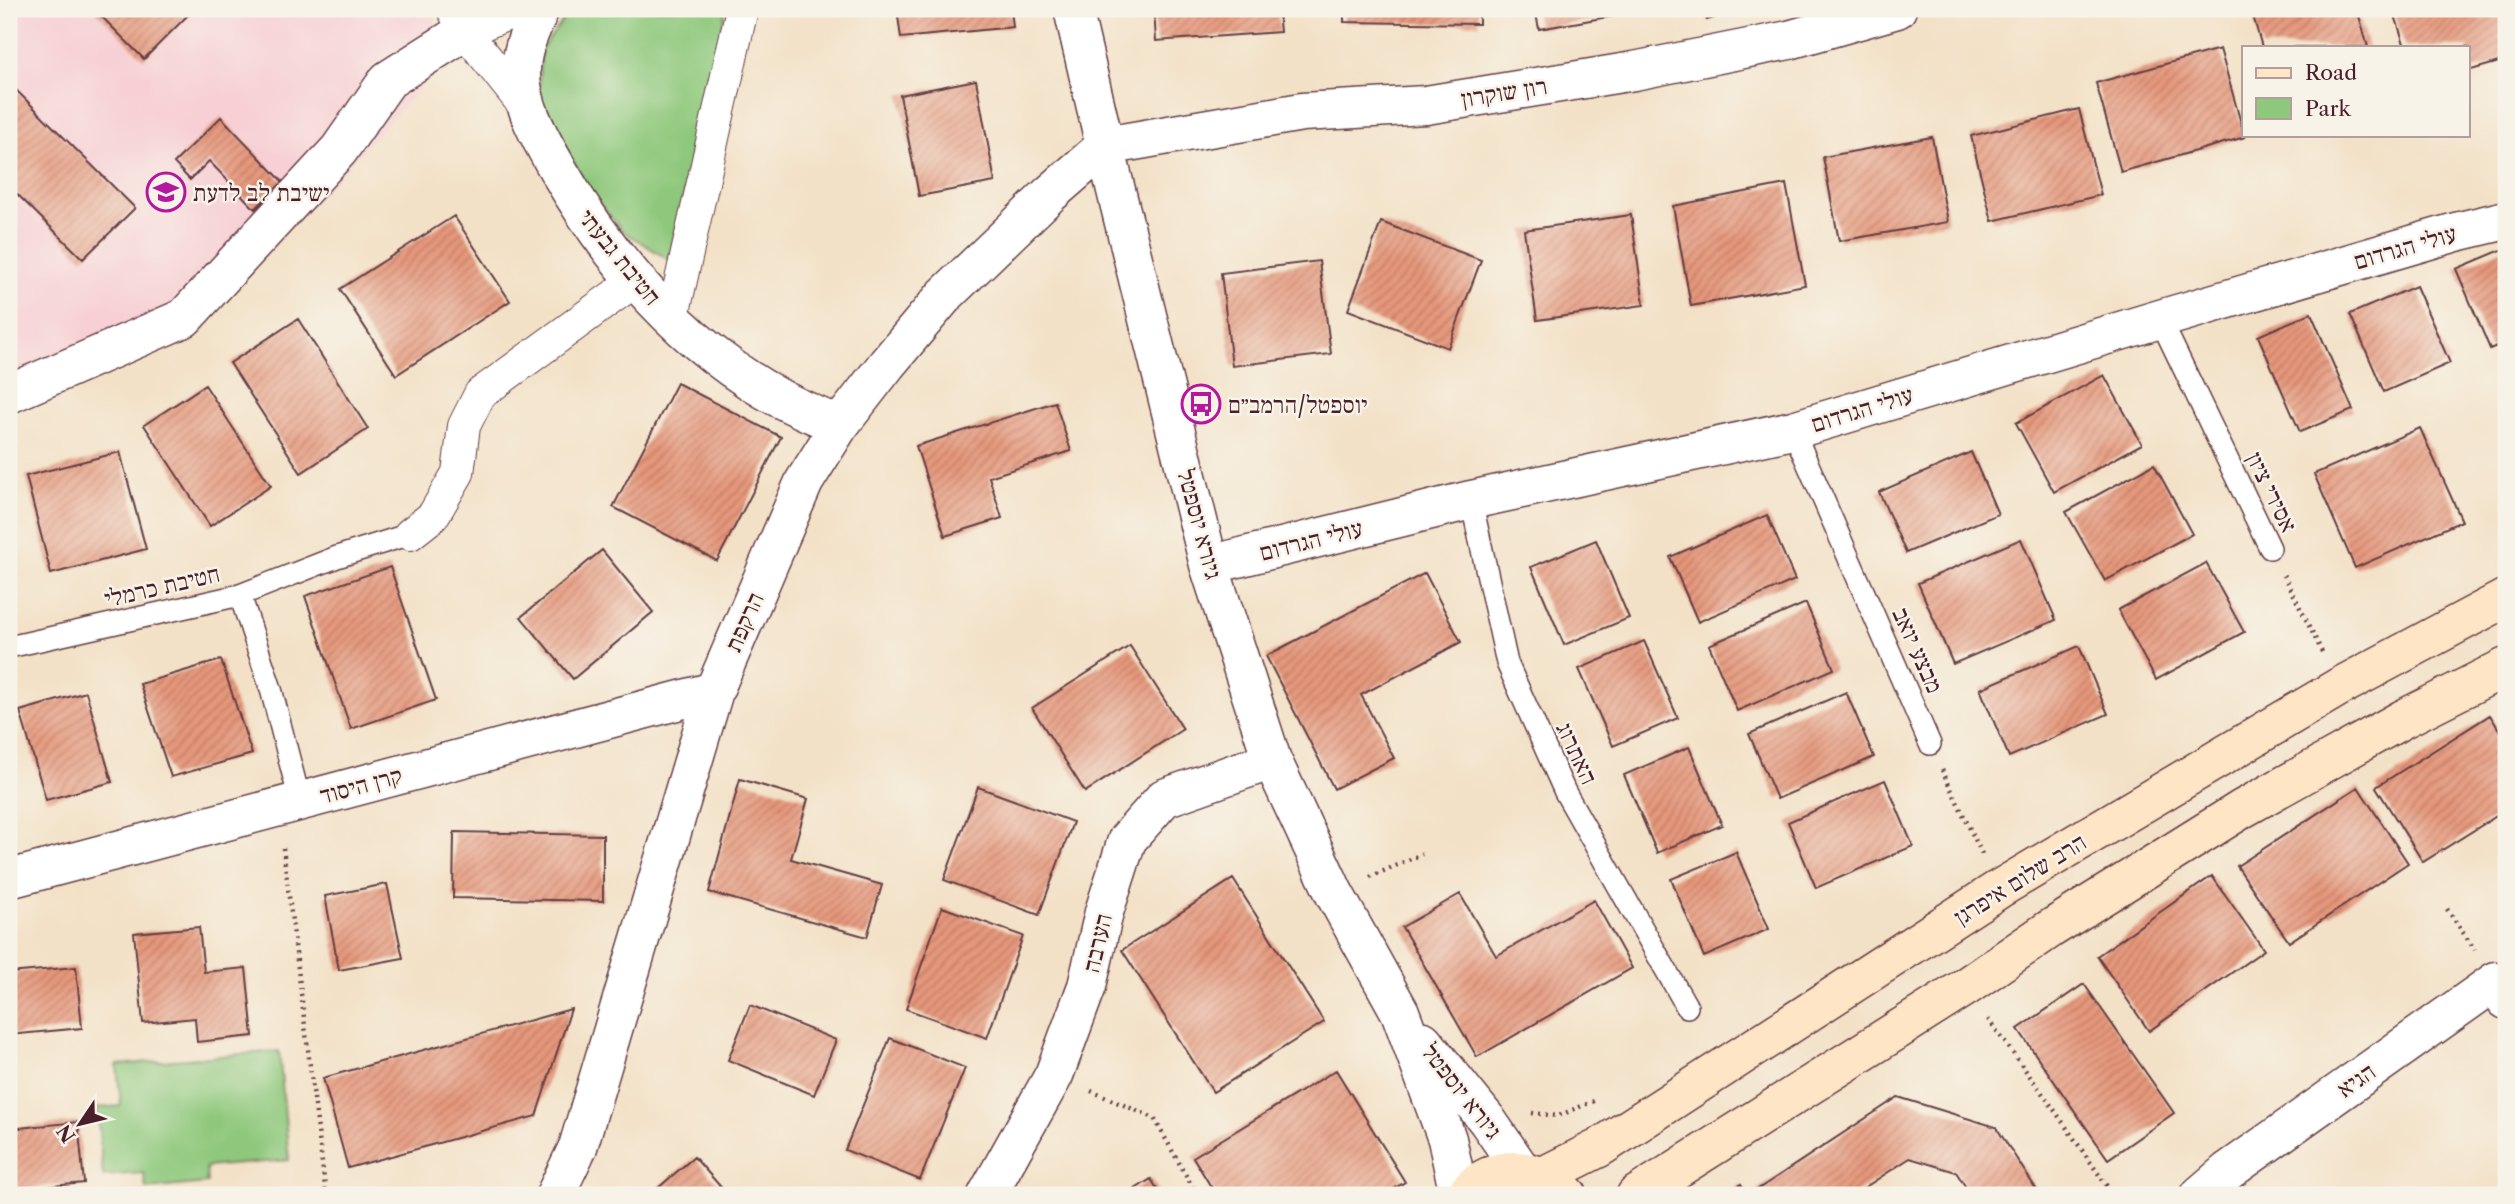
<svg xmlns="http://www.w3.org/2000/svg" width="2515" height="1204" font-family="'Libre Caslon Text','Frank Ruhl Libre',serif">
	<defs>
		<pattern id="building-hatch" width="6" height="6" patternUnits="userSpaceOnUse" patternTransform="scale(1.75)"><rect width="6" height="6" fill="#e6987c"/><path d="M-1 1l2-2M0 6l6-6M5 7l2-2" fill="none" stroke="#bc7b66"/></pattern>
	</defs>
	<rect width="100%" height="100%" fill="#f7f3e8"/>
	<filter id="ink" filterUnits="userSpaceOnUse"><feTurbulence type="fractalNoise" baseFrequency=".0143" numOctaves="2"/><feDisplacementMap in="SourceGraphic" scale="14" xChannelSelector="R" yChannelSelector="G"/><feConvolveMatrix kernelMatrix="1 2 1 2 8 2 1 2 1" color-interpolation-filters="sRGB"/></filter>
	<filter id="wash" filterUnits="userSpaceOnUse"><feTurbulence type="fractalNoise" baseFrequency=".00686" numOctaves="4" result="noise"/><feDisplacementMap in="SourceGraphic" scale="28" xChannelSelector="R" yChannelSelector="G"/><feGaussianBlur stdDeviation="1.57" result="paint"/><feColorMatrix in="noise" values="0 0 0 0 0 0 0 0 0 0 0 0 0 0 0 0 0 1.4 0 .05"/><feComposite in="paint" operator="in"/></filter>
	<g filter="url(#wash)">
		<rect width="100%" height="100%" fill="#f3e1c7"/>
		<path fill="#f7cfd4" d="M9 9H430L452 53 195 332 9 408Z"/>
		<path fill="#8ec87c" stroke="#6c7454" stroke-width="2" d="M572 9H726L669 260 623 231 592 195 539 99 541 49Z
			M279 1051 289 1160 206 1167 207 1183 146 1189 144 1173 103 1176 97 1108 121 1106 117 1065Z"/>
		<g id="blocks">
			<path fill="url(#building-hatch)" d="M94 9H194L144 59Z
				M897 9H1011L1013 27 901 38Z
				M1154 9H1278L1280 32 1156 41Z
				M1344 9H1479V24L1344 22Z
				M1535 9H1648V10L1539 29Z
				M1704 9H1741L1707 20Z
				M2251 9H2357L2368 47H2262Z
				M2393 9H2506V60L2468 71V47H2405Z
				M2220 49 2245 137 2121 172 2096 83Z
				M976 80 995 182 919 196 900 95Z
				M9 83 135 208 83 259 9 186Z
				M2079 109 2101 195 1992 221 1971 136Z
				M221 117 283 182 255 209 209 161 190 180 174 163Z
				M1932 137 1948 222 1839 241 1823 157Z
				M1786 184 1805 285 1691 306 1673 206Z
				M1631 215 1644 305 1537 320 1524 230Z
				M454 216 510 301 396 375 340 289Z
				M1381 222 1481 260 1448 348 1348 310Z
				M2506 248V342L2490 349 2456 269Z
				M1319 261 1331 354 1232 366 1221 273Z
				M2416 286 2450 363 2384 392 2350 314Z
				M2311 313 2353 410 2300 432 2258 336Z
				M298 319 368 429 301 473 230 363Z
				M2104 375 2142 444 2054 492 2016 423Z
				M677 383 781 437 717 561 613 507Z
				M205 385 271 486 210 526 144 425Z
				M1055 402 1071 451 989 477 1002 518 945 536 916 446Z
				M2420 428 2462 521 2355 568 2314 474Z
				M120 452 146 549 51 574 26 476Z
				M1971 452 1998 514 1906 553 1879 492Z
				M2154 464 2192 534 2105 581 2066 512Z
				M1767 515 1795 580 1698 622 1670 557Z
				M2021 539 2056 620 1953 664 1918 583Z
				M1596 540 1629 618 1564 645 1531 567Z
				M602 550 653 612 573 679 521 617Z
				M2206 563 2244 632 2156 680 2118 610Z
				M390 567 436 700 351 729 305 596Z
				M1425 573 1461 642 1361 695 1394 758 1334 789 1266 656Z
				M1806 603 1834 669 1737 711 1709 645Z
				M1644 641 1678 718 1613 746 1579 669Z
				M1130 646 1183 729 1085 792 1032 708Z
				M2079 646 2108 714 2009 757 1980 689Z
				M221 660 252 754 171 777 140 684Z
				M86 692 112 782 46 800 20 711Z
				M1846 692 1874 757 1777 799 1749 734Z
				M2490 715 2506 741V810L2423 862 2376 787Z
				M1689 747 1722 825 1657 853 1624 775Z
				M740 779 808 799 791 859 882 885 867 937 709 892Z
				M1885 780 1913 846 1816 888 1788 822Z
				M978 787 1073 822 1039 915 944 880Z
				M2358 787 2408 863 2289 942 2237 866Z
				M454 832 603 835V901L453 898Z
				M1736 852 1769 929 1704 957 1671 879Z
				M2212 876 2264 950 2149 1031 2097 956Z
				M1233 879 1324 1022 1213 1092 1122 950Z
				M387 884 403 958 339 970 325 896Z
				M1460 894 1496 956 1594 900 1632 968 1477 1057 1402 927Z
				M942 907 1023 936 987 1038 906 1009Z
				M199 927 204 972 246 968 253 1036 197 1042 195 1018 143 1023 134 933Z
				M76 967 82 1028 9 1035V973Z
				M2084 984 2174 1113 2108 1159 2018 1029Z
				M750 1005 836 1040 814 1095 728 1060Z
				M571 1009 536 1116 348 1168 323 1078Z
				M890 1038 965 1068 920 1180 845 1150Z
				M1336 1070 1405 1182 1384 1195H1216L1193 1157Z
				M1898 1097 1996 1127 2040 1195H1971L1956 1172 1910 1158 1853 1195H1749Z
				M78 1122 84 1183 9 1190V1129Z
				M694 1157 728 1195H650Z
				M1151 1179 1161 1195H1126Z
				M1741 1184 1748 1195H1725Z"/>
		</g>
	</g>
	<g filter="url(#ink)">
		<use href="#blocks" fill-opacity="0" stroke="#633c42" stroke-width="2"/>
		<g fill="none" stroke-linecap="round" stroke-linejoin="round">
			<defs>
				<path id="service" d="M2160 319 2270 548
					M1793 430 1930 744
					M1471 500 1507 663 1565 792 1687 1007
					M240 595 337 557 410 534
					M9 647 240 595 271 689 300 801"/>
				<path id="pedestrian" d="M453 9 465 31 521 9
					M465 31 526 108
					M672 320 742 9
					M410 534 433 516 458 473 464 426 480 394 636 280"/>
				<path id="minor" d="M540 9C531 29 522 47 521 69 520 105 540 138 557 168 610 261 686 348 781 399 800 409 820 417 839 426
					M1073 9 1105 146 1209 565 1272 760 1334 893 1400 1012 1447 1139 1459 1195
					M1105 146 1302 112 1426 105 1634 71 1789 40 1897 9
					M9 394 184 318 339 150 388 80 465 31
					M1209 565 1471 500 1793 430 2160 319 2456 232 2506 220
					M9 879 714 691
					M1423 1041 1487 1120 1522 1171
					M555 1195 578 1147 714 691 804 482 839 426 887 364 945 295 1050 194 1105 146
					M987 1195 1054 1075 1087 986 1104 912 1127 840 1164 798 1272 760
					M2200 1195 2228 1171 2496 981 2506 1000"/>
				<path id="secondary" d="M1543 1176 1599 1148 1999 889 2339 687 2506 598
					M1465 1195C1492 1161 1540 1165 1568 1195
					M1636 1195 1964 988 2050 929 2242 809 2403 719 2506 667"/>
			</defs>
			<use href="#service" stroke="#633c42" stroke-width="24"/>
			<use href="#pedestrian" stroke="#633c42" stroke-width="34"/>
			<use href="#minor" stroke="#633c42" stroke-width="41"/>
			<use href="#secondary" stroke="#633c42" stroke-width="41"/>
			<path stroke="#633c42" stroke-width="4.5" stroke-dasharray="2 5" stroke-linecap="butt" d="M2284 575 2322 652
				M1942 770 1982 854
				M283 848 326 1195
				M1370 877 1422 854
				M2447 909 2475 950
				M1988 1019 2053 1108 2113 1195
				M1091 1091 1154 1118 1197 1195
				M1532 1113 1558 1116 1594 1101"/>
			<use href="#service" stroke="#fff" stroke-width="21"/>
			<use href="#pedestrian" stroke="#fff" stroke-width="32"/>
			<use href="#minor" stroke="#fff" stroke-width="38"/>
			<use href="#secondary" stroke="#fde5c5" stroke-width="38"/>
		</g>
	</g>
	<defs>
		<symbol id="university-ring" viewBox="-11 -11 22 22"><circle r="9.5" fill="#f7f3e8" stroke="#b5179e" stroke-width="1.5"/><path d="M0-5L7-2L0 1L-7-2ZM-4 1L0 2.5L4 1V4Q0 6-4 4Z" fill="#b5179e"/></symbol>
		<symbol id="bus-ring" viewBox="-11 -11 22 22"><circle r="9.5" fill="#f7f3e8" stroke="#b5179e" stroke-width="1.5"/><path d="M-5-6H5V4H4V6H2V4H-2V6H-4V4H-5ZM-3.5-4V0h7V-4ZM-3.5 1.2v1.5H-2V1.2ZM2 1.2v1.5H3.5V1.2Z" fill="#b5179e"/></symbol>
	</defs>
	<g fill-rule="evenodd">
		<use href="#university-ring" x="144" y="170" width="44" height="44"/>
		<use href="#bus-ring" x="1179" y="382" width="44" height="44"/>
	</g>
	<g text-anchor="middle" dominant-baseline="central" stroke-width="5" stroke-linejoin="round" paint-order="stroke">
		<g font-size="24" fill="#4a1f2b" stroke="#f7f3e8">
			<text transform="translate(1504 92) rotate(-9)">רון שוקרון</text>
			<text transform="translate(2405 247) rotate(-16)">עולי הגרדום</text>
			<text transform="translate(620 257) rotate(51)">חטיבת גבעתי</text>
			<text transform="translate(1862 409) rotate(-17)">עולי הגרדום</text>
			<text transform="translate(2272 492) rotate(64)">אסירי ציון</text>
			<text transform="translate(1200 524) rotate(75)">גיורא יוספטל</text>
			<text transform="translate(1311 540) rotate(-14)">עולי הגרדום</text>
			<text transform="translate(162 586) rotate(-13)">חטיבת כרמלי</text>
			<text transform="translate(744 622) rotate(-66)">הרקפת</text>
			<text transform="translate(1918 650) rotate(66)">מבצע יואב</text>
			<text transform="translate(1577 753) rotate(65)">האתרוג</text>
			<text transform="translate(361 785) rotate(-15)">קרן היסוד</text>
			<text transform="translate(2020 879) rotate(-32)">הרב שלום איפרגן</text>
			<text transform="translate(1097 943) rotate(-77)">הערבה</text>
			<text transform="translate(2356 1080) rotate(-35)">הגיא</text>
			<text transform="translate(1462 1091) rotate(52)">גיורא יוספטל</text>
		</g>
		<g font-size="24" fill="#4a1f2b" stroke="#f7f3e8" text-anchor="start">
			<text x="193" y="192">ישיבת לב לדעת</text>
			<text x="1228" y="404">יוספטל/הרמב״ם</text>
		</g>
	</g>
	<rect width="2515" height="1204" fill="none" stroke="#f7f3e8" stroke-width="35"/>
	<rect x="2242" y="46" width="228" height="91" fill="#f7f3e8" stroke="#b29e9c" stroke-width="2"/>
	<rect x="2256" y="68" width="35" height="10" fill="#fde5c5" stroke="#b29e9c" stroke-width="2"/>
	<text x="2305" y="80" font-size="21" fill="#4a1f2b">Road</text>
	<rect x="2256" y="98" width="35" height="21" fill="#8ec87c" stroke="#b29e9c" stroke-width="2"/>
	<text x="2305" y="116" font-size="21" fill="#4a1f2b">Park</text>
	<g transform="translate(80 1124) rotate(235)" stroke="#f7f3e8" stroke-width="5" paint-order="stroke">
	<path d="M0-5L12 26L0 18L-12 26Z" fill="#4a1f2b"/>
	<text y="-10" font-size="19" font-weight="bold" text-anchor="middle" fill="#4a1f2b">N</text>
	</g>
</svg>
